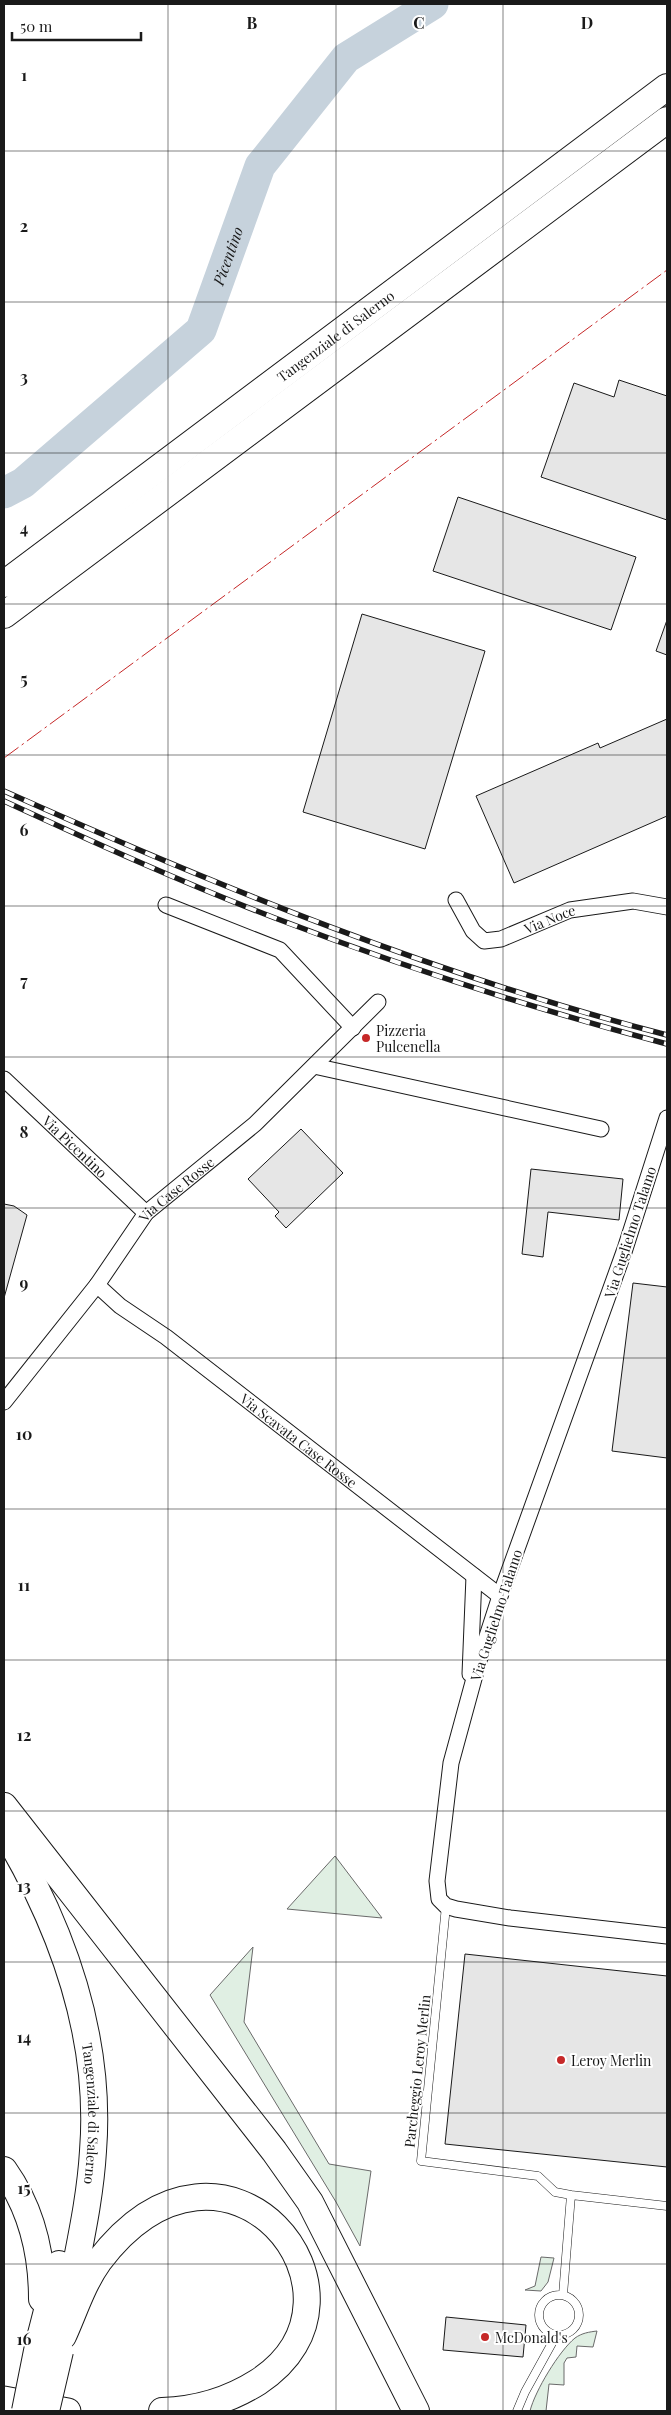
<svg xmlns="http://www.w3.org/2000/svg" width="671" height="2415" font-family="'Playfair Display',serif">
	<rect width="100%" height="100%" fill="#fff"/>
	<path fill="#e0efe3" stroke="#6a6a6a" d="M335 1856 382 1918 287 1909Z
		M253 1947 244 2022 329 2164 371 2171 360 2246 336 2202 210 1995Z
		M541 2257 554 2258 548 2282 541 2291 525 2290 535 2286Z
		M597 2331 593 2347 577 2346 576 2357 567 2358 564 2363V2385L549 2384 546 2411H530C535 2391 559 2351 575 2338 582 2333 589 2332 597 2331Z"/>
	<g fill="none" stroke-linecap="round" stroke-linejoin="round">
		<path stroke="#c6d2dc" stroke-width="31" id="s1" d="M4 493 23 483 201 330 260 166 346 58 433 4"/>
	</g>
	<path fill="#e6e6e6" stroke="#1a1a1a" d="M619 380 667 396V520L541 477 574 383 614 397Z
		M458 497 636 557 611 630 433 571Z
		M362 614 485 651 425 849 303 812Z
		M667 620V655L656 651Z
		M667 719V816L514 883 476 796 598 743 600 748Z
		M301 1129 343 1173 286 1228 275 1216 279 1212 248 1179Z
		M531 1169 623 1179 619 1220 548 1212 543 1257 522 1254Z
		M4 1204 14 1206 27 1215 4 1298Z
		M633 1283 667 1287V1458L612 1451Z
		M465 1954 667 1976V2167L445 2144Z
		M446 2317 526 2325 523 2357 443 2350Z"/>
	<g fill="none" stroke-linecap="round" stroke-linejoin="round">
		<defs>
			<path id="service" d="M446 1906 421 2161 538 2176 555 2192 571 2195
				M563 2295 571 2195 667 2206
				M539 2315a20 20 0 1 1 40 0a20 20 0 1 1-40 0Z
				M517 2411 525 2392 557 2334"/>
			<g id="minor">
				<path id="s2" d="M456 900 473 931 484 941 501 939 570 910 633 901 667 907"/>
				<path d="M166 905 280 950 353 1028"/>
				<path d="M314 1066 601 1129"/>
				<path id="s3" d="M4 1079 146 1213"/>
				<path d="M667 1118 625 1249 500 1596 478 1664 451 1763 437 1881 439 1899 446 1906 456 1909 510 1918 667 1936"/>
				<path id="s4" d="M97 1285 120 1306 166 1337 500 1596"/>
				<path id="s5" d="M4 1402 97 1285 146 1213 255 1124 378 1002"/>
				<path d="M470 1674 474 1576"/>
			</g>
			<path id="primary" d="M4 2399 68 2411"/>
			<g id="trunk">
				<path id="s6" d="M4 584 667 87"/>
				<path d="M4 615 667 120"/>
				<path d="M4 1806 274 2151 310 2202 416 2411"/>
				<path id="s7" d="M4 1830C62 1927 102 2036 93 2151 90 2202 78 2251 69 2301"/>
				<path d="M4 2170C31 2208 42 2253 42 2299"/>
				<path d="M63 2336C74 2312 83 2283 99 2261 226 2094 390 2296 258 2382 228 2401 196 2410 162 2411"/>
				<path d="M38 2346 59 2264"/>
			</g>
		</defs>
		<use href="#service" stroke="#1a1a1a" stroke-width="9"/>
		<use href="#minor" stroke="#1a1a1a" stroke-width="17"/>
		<use href="#primary" stroke="#1a1a1a" stroke-width="27"/>
		<use href="#trunk" stroke="#1a1a1a" stroke-width="28"/>
		<use href="#service" stroke="#fff" stroke-width="8"/>
		<use href="#minor" stroke="#fff" stroke-width="15"/>
		<use href="#primary" stroke="#fff" stroke-width="25"/>
		<use href="#trunk" stroke="#fff" stroke-width="26"/>
		<defs>
			<path id="rail" d="M4 791C219 887 438 976 667 1035
				M4 801C93 842 183 883 275 918 403 967 535 1009 667 1044"/>
		</defs>
		<use href="#rail" stroke="#1a1a1a" stroke-width="5.5"/>
		<use href="#rail" stroke="#fff" stroke-width="4" stroke-dasharray="11" stroke-linecap="butt"/>
		<defs>
			<path id="trunk-bridge" d="M25 2411 38 2346
				M46 2411 60 2351"/>
		</defs>
		<use href="#trunk-bridge" stroke="#1a1a1a" stroke-width="28" stroke-linecap="butt"/>
		<use href="#trunk-bridge" stroke="#fff" stroke-width="26"/>
		<path stroke="#c62828" stroke-width="1" stroke-dasharray="18 4 2.5 4" stroke-linecap="butt" d="M4 758 667 270"/>
	</g>
	<path fill="none" stroke="#1a1a1a" stroke-width="1" stroke-opacity="0.55" d="M168 4V2411M336 4V2411M503 4V2411M4 151H667M4 302H667M4 453H667M4 604H667M4 755H667M4 906H667M4 1057H667M4 1208H667M4 1358H667M4 1509H667M4 1660H667M4 1811H667M4 1962H667M4 2113H667M4 2264H667"/>
	<g fill="#c62828" stroke="#fff" stroke-width="2">
		<circle cx="366" cy="1038" r="5"/>
		<circle cx="561" cy="2060" r="5"/>
		<circle cx="485" cy="2337" r="5"/>
	</g>
	<g text-anchor="middle" dominant-baseline="central" stroke-width="4" stroke-linejoin="round" paint-order="stroke">
		<g font-size="14" fill="#1a1a1a" stroke="#fff">
			<text stroke="none"><textPath href="#s6" startOffset="414">Tangenziale di Salerno</textPath></text>
			<text stroke="none"><textPath href="#s2" startOffset="120">Via Noce</textPath></text>
			<text stroke="none"><textPath href="#s3" startOffset="98">Via Picentino</textPath></text>
			<text stroke="none"><textPath href="#s5" startOffset="275">Via Case Rosse</textPath></text>
			<text transform="translate(630 1232) rotate(-72)">Via Guglielmo Talamo</text>
			<text stroke="none"><textPath href="#s4" startOffset="255">Via Scavata Case Rosse</textPath></text>
			<text transform="translate(496 1615) rotate(-72)">Via Guglielmo Talamo</text>
			<text transform="translate(417 2071) rotate(-84)">Parcheggio Leroy Merlin</text>
			<text stroke="none"><textPath href="#s7" startOffset="301">Tangenziale di Salerno</textPath></text>
		</g>
		<g font-size="14" fill="#1a1a1a" stroke="#fff" text-anchor="start">
			<text x="376" y="1030">Pizzeria<tspan x="376" dy="16">Pulcenella</tspan></text>
			<text x="571" y="2060">Leroy Merlin</text>
			<text x="495" y="2337">McDonald's</text>
		</g>
		<g font-size="15" font-style="italic" fill="#1a1a1a" stroke="#fff">
			<text stroke="none"><textPath href="#s1" startOffset="335">Picentino</textPath></text>
		</g>
	</g>
	<g font-size="16" text-anchor="middle" font-weight="bold" fill="#1a1a1a" stroke="#fff" stroke-width="4" stroke-linejoin="round" paint-order="stroke">
		<text x="252" y="29">B</text>
		<text x="419" y="29">C</text>
		<text x="587" y="29">D</text>
		<text x="24" y="81">1</text>
		<text x="24" y="232">2</text>
		<text x="24" y="383">3</text>
		<text x="24" y="534">4</text>
		<text x="24" y="685">5</text>
		<text x="24" y="836">6</text>
		<text x="24" y="987">7</text>
		<text x="24" y="1138">8</text>
		<text x="24" y="1289">9</text>
		<text x="24" y="1440">10</text>
		<text x="24" y="1591">11</text>
		<text x="24" y="1741">12</text>
		<text x="24" y="1892">13</text>
		<text x="24" y="2043">14</text>
		<text x="24" y="2194">15</text>
		<text x="24" y="2345">16</text>
	</g>
	<rect width="671" height="2415" fill="none" stroke="#1a1a1a" stroke-width="10"/>
	<path d="M12 32v8h129v-8" fill="none" stroke="#1a1a1a" stroke-width="2.5"/>
	<text x="20" y="32" font-size="15" fill="#1a1a1a" stroke="#ffffff" stroke-width="4" paint-order="stroke">50 m</text>
</svg>
